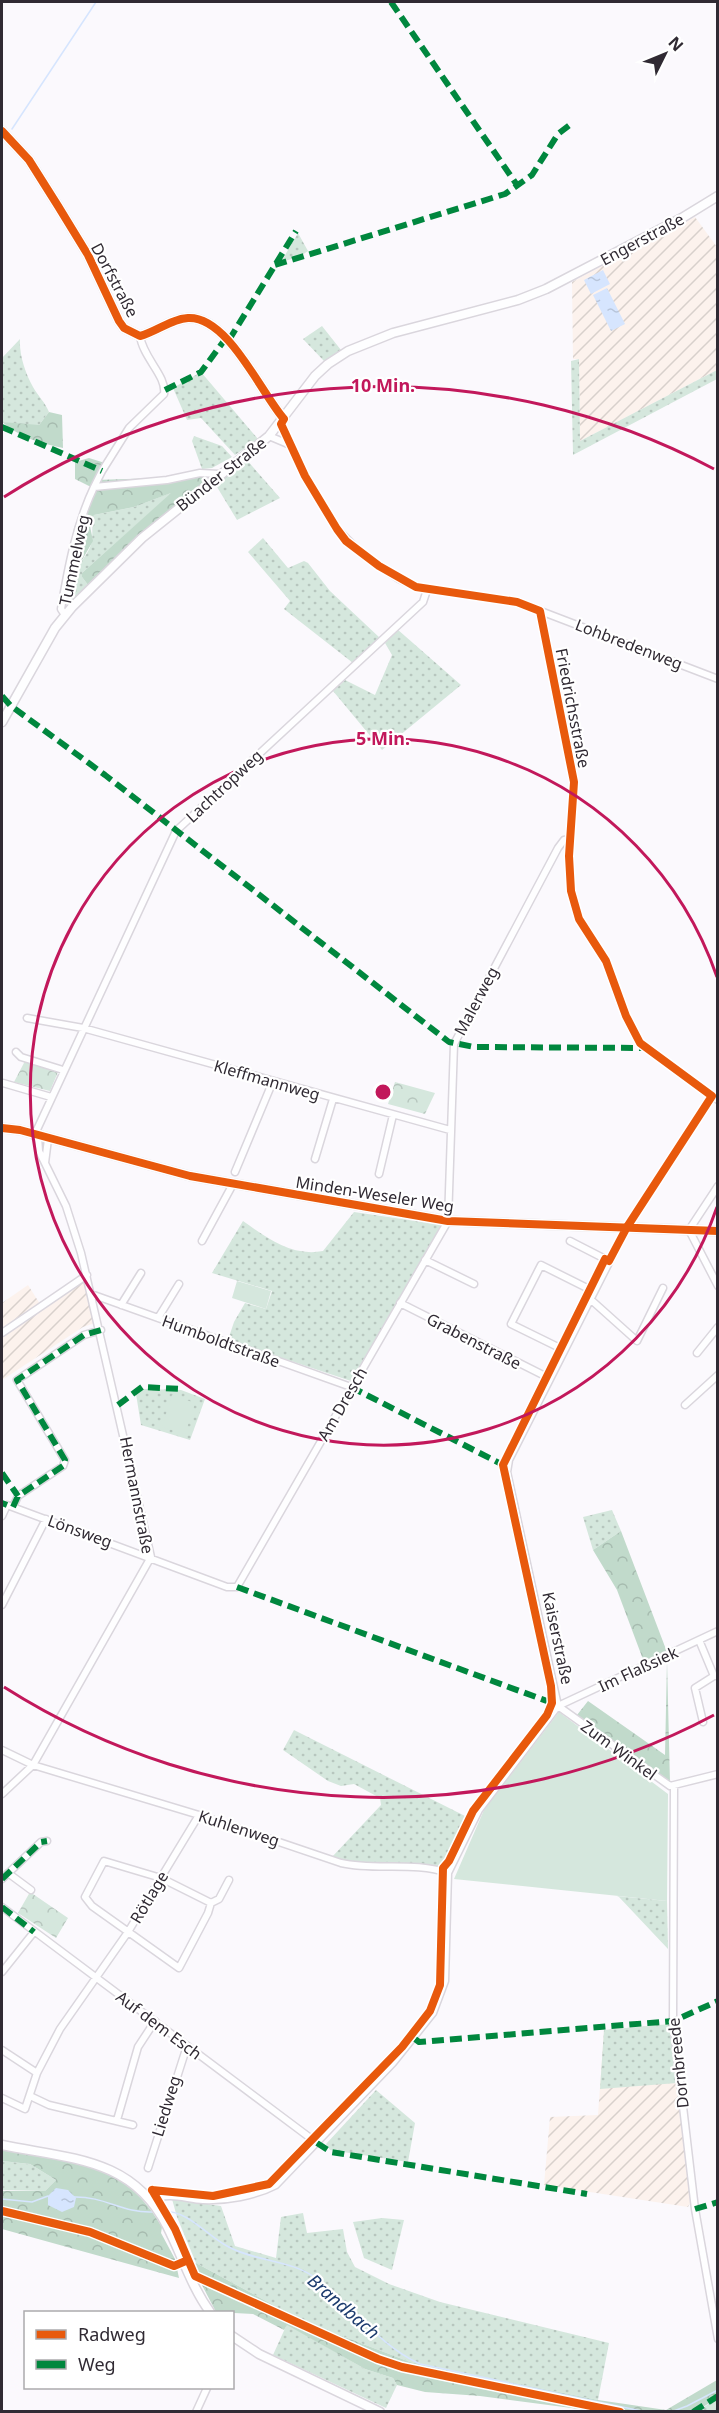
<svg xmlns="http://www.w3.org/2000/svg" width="719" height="2413" font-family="'Noto Sans',sans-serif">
	<defs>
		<pattern id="industrial-furrows" width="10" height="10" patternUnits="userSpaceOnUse" patternTransform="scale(1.5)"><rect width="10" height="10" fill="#fcf2ed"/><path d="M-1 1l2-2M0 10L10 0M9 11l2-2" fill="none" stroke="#d8d0cc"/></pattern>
		<pattern id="grass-dots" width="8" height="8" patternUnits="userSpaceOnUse" patternTransform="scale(1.5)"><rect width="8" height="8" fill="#d5e7dd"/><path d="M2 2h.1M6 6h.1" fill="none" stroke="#b7c6be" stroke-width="1.8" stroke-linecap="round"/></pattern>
		<pattern id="forest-crowns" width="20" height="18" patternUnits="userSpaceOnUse" patternTransform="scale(1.5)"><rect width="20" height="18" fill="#c1dacb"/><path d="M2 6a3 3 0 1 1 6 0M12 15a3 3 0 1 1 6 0" fill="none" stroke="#a6bbaf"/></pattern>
		<pattern id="park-crowns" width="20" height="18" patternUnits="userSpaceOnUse" patternTransform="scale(1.5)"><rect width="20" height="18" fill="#d5e7dd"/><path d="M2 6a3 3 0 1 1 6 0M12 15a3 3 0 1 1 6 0" fill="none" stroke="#b7c6be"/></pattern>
		<pattern id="water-ripples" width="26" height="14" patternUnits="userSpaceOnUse" patternTransform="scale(1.5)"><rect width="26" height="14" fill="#d6e5fe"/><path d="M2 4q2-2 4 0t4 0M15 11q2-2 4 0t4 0" fill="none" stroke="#b8c5da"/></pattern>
	</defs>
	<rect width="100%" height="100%" fill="#fbf9fd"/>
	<path fill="url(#industrial-furrows)" d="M695 217 717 247V370L580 441 579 359H573L572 282Z
		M83 1274 95 1323 83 1327 2 1380V1303L28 1285 40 1304Z
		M671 2024 691 2201 688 2207 544 2185 550 2117 598 2115 604 2030Z"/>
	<path fill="url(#grass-dots)" d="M298 233 308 251 299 257 281 262Z
		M322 326 341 350 324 361 303 339Z
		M20 339C19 354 25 373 33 387 38 396 45 402 49 412L39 425 26 426 2 422V358Z
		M579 359 580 441 717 370V379L573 455 571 361Z
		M201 372 258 439 235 455 201 418 187 420 173 388Z
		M194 436 222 446 232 457 212 468 202 469 192 441Z
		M246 459 280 498 237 520 214 482Z
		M173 492 82 573V577L88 585 62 609 69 573C78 567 91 551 92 540 93 530 91 524 94 515L134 507Z
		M263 538 288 568 304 561 308 563 330 591 380 638 353 663 284 609 290 601 248 552Z
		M397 629 461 685 382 750 333 691 345 680 375 695 392 655 385 643Z
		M354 1212 443 1225 351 1381 228 1340 234 1322 245 1303 266 1309 272 1291 212 1273 243 1221C267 1238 292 1257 323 1251Z
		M143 1389 181 1390 205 1399 190 1440 141 1425 136 1394Z
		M612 1510 621 1531 593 1550 583 1517Z
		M294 1730 467 1817 447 1860 440 1866 352 1862 332 1857 381 1805 380 1798 354 1784 341 1786 328 1781 283 1750Z
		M617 1896 667 1901 668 1949 619 1897Z
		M671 2024 677 2083 600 2089 604 2030Z
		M376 2090 415 2123 408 2162 330 2150 326 2144Z
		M2 2161 30 2164 56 2180 45 2191 2 2190Z
		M172 2199 221 2206 235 2246 276 2258 281 2217 303 2213 307 2233 343 2229 347 2252 355 2267 389 2284 440 2302 609 2343 598 2400 410 2362 303 2321 196 2263 177 2217Z
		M382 2218 404 2220 392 2270 364 2258 353 2222Z
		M287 2324 365 2369 393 2378 397 2385 386 2408 273 2355Z
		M717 2398V2411L697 2412Z"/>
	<path fill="url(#forest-crowns)" d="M49 412 62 415 63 448C42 444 19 437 2 422L39 425Z
		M89 458 105 463 95 480 158 478 202 469 205 481 122 551 88 585 82 577V573L171 493 134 507 94 515 90 526 93 541 78 567 79 573 65 572 74 528 91 487 75 479V462Z
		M621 1531 667 1652 644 1662 617 1590 593 1550Z
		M667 1660 670 1783 577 1715 588 1701 665 1755Z
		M2 2148C71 2163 123 2159 162 2227L161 2233 175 2259 179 2278 2 2229V2191H45L56 2180 30 2164 2 2161Z
		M196 2263 303 2321 410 2362 598 2400 666 2410 717 2380V2398L697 2411 602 2412 480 2396 425 2392 397 2385 393 2378 365 2369 287 2325 284 2330 253 2314 216 2312 191 2264Z"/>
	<path fill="url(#park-crowns)" d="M25 1061 58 1072 50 1091 14 1082Z
		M395 1082 435 1093 425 1114 388 1104Z
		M30 1892 68 1918 56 1938 18 1913Z"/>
	<path fill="#d5e7dd" d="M237 1281 271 1291 266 1309 232 1298Z
		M172 1395 195 1403 185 1434 162 1427Z
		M559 1712 668 1794 667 1901 454 1879 484 1810Z"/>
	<path fill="url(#water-ripples)" d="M603 270 610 284 591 294 584 280Z
		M607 288 625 324 611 331 593 295Z
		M56 2188 68 2190 76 2198 74 2207 62 2212 48 2205V2196Z"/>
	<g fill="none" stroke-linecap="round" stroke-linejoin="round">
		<path stroke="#d6e5fe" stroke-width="1.5" d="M12 129 96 2
			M73 2197C105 2196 122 2213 152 2212
			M2 2199 32 2202 48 2196
			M163 2211C189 2211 206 2235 227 2246 255 2262 291 2259 317 2279 353 2306 378 2345 420 2364L646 2412
			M671 2412 687 2406 718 2390"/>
		<defs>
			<path id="street" d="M281 424 305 476 337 529 363 555 399 579 416 587 517 602 718 679
				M269 436 288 444
				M94 487 102 471 129 428 164 394C167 376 143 358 140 336
				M540 611 574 782 569 856 571 891 579 919 606 961 626 1016 640 1043 718 1100
				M65 615 61 609C68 568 76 525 94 487L167 480 200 473 219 474
				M27 1018 83 1028 450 1130
				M16 1052 21 1057 63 1070
				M3 1083 51 1097
				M34 1136 176 831 423 602 427 590
				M315 1159 333 1099
				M45 1163 48 1139
				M235 1172 273 1081
				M379 1174 393 1115
				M718 1186 689 1230 718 1286
				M202 1241 233 1184
				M570 1241 609 1261
				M425 1260 474 1284
				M91 1294 351 1387
				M589 1298 637 1341 663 1288
				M400 1303 549 1378
				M121 1305 141 1273
				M158 1318 179 1284
				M2 1333 87 1275
				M564 1350 511 1324 541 1265 593 1291
				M697 1353 718 1327
				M685 1405 718 1375
				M13 1507 18 1496 63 1466 65 1460 17 1380 84 1335 101 1330
				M2 1516 7 1505 227 1587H237L448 1221 454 1044 558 848 564 840 570 839
				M2 1605 46 1519
				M718 1631 558 1706 670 1786 718 1774
				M699 1640 714 1676H717
				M703 1722 695 1688 714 1676
				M2 1750 33 1765 199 1815 341 1863C375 1871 414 1861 448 1873
				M674 1786 673 2021 695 2209 718 2339
				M2 1794 33 1765 151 1557 81 1253 66 1206 39 1151 38 1137
				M104 1861 161 1878 211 1903 208 1913 179 1968 92 1906 85 1897Z
				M8 1873 31 1890
				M2 1879 41 1842 47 1841
				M211 1903 219 1899 229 1880
				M2 1907 317 2143
				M2 1972 34 1932
				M2 2050 37 2073
				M30 2096 49 2105 133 2125
				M2 2098 25 2109 37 2073 60 2029 128 1932 199 1815
				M117 2120 138 2047 155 2021
				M148 2168 187 2046
				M152 2201C168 2191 185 2199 203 2200 226 2201 255 2196 276 2185L393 2063 433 2013 445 1981 448 1873 479 1810 558 1706 507 1472 509 1460 627 1227 712 1096
				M196 2412 207 2388"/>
			<path id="secondary" d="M2 131 29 160 58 206 88 255 119 321 124 328 140 336C156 332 171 319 188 318 228 316 261 393 284 419
				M2 722 55 628 72 607 142 538 269 436 315 376 328 364 348 351 393 333 518 300 546 289 682 218 718 196
				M2 1128 20 1130 190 1176 448 1221 718 1231
				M2 2145C69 2159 132 2157 167 2226 182 2255 191 2286 210 2312
				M232 2336 259 2354 380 2412"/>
		</defs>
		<use href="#street" stroke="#dad6dd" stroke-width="9"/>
		<use href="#secondary" stroke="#dad6dd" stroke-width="11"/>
		<use href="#street" stroke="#fefeff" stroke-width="6"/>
		<use href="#secondary" stroke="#fefeff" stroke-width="8"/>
		<path stroke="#00873e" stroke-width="6" stroke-dasharray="12 6" stroke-linecap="butt" d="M391 2 517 185
			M275 265 505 194 532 175 558 134 571 124
			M229 340 296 231
			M165 390 201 372 226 338
			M2 427 102 471
			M2 696 11 706 105 775 449 1042 474 1047 645 1048
			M351 1387 507 1467
			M118 1405 142 1387 181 1389
			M2 1473 18 1496
			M2 1503 7 1505
			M13 1507 18 1496 63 1466 65 1460 17 1380 84 1335 101 1330
			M237 1587 555 1704
			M2 1879 41 1842 47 1841
			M2 1907 34 1932
			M415 2039 419 2042 673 2021 718 2001
			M317 2143 331 2152 587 2194
			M695 2209 718 2202
			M693 2412 718 2396"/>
		<defs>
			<path id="cycleway" d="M2 131 29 160 58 206 88 255 119 321 124 328 140 336C156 332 171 319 188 318 228 316 261 393 284 419L281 424 305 476 337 529 346 541 379 566 416 587 517 602 540 611 574 782 569 856 571 891 579 919 606 961 626 1016 640 1043 712 1096 627 1227 609 1261 605 1259 503 1465 551 1686 552 1703 547 1715 473 1811 449 1861 443 1868 440 1985 430 2011 402 2047 269 2184 213 2196 152 2190
				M2 1128 20 1130 190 1176 448 1221 718 1231
				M152 2190 175 2229 195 2276 378 2359 402 2367 620 2412
				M2 2211 90 2232 174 2266 188 2260"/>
		</defs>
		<use href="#cycleway" stroke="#fff" stroke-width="11"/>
		<use href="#cycleway" stroke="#e8590c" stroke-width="8"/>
	</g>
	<g fill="none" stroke="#c2185b" stroke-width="3">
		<path d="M717 1207A353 353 0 1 1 717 977"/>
		<path d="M714 1715A706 706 0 0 1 4 1687M4 497A706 706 0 0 1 714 469"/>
	</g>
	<g text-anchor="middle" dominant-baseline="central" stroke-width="4.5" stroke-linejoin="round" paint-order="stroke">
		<g font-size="16" fill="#302a33" stroke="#fff">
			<text transform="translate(642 239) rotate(-28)">Engerstraße</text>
			<text transform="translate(115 280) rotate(62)">Dorfstraße</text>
			<text transform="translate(221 474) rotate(-38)">Bünder Straße</text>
			<text transform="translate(74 560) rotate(-78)">Tummelweg</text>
			<text transform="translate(629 644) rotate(21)">Lohbredenweg</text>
			<text transform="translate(573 708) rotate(79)">Friedrichsstraße</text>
			<text transform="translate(224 786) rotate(-43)">Lachtropweg</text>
			<text transform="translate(476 1001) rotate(-62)">Malerweg</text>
			<text transform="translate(267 1080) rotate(16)">Kleffmannweg</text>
			<text transform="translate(375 1194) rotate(9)">Minden-Weseler Weg</text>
			<text transform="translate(221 1341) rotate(20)">Humboldtstraße</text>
			<text transform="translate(474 1341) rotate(27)">Grabenstraße</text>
			<text transform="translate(342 1404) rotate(-60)">Am Dresch</text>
			<text transform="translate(137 1495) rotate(79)">Hermannstraße</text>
			<text transform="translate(80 1531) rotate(20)">Lönsweg</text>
			<text transform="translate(558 1638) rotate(78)">Kaiserstraße</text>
			<text transform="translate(638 1669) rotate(-25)">Im Flaßsiek</text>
			<text transform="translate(619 1750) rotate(36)">Zum Winkel</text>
			<text transform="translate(239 1828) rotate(18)">Kuhlenweg</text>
			<text transform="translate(149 1897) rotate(-59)">Rötlage</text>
			<text transform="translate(159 2025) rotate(37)">Auf dem Esch</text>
			<text transform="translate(678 2063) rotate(-96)">Dornbreede</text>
			<text transform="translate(166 2106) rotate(-73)">Liedweg</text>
		</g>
		<g font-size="18" font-style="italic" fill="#1c3b6e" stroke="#fff">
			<text transform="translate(344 2306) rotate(41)">Brandbach</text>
		</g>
	</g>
	<circle cx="383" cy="1092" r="9" fill="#c2185b" stroke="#fff" stroke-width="3"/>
	<g font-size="18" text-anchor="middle" font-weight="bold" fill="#c2185b" stroke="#fff" stroke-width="4.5" stroke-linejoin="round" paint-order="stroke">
		<text x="383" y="392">10 Min.</text>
		<text x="383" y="745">5 Min.</text>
	</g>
	<rect width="719" height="2413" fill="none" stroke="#302a33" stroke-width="6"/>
	<rect x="24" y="2311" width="210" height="78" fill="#ffffff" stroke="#acaaad" stroke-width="1.5"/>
	<rect x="36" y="2330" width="30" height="9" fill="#e8590c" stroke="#acaaad" stroke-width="1.5"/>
	<text x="78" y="2341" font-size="18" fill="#302a33">Radweg</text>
	<rect x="36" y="2360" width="30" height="9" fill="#00873e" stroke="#acaaad" stroke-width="1.5"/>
	<text x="78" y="2371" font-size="18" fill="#302a33">Weg</text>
	<g transform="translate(665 54) rotate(47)" stroke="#ffffff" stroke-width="4.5" paint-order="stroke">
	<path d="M0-4.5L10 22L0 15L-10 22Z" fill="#302a33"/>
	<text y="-9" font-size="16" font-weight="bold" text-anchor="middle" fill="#302a33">N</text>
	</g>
</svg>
